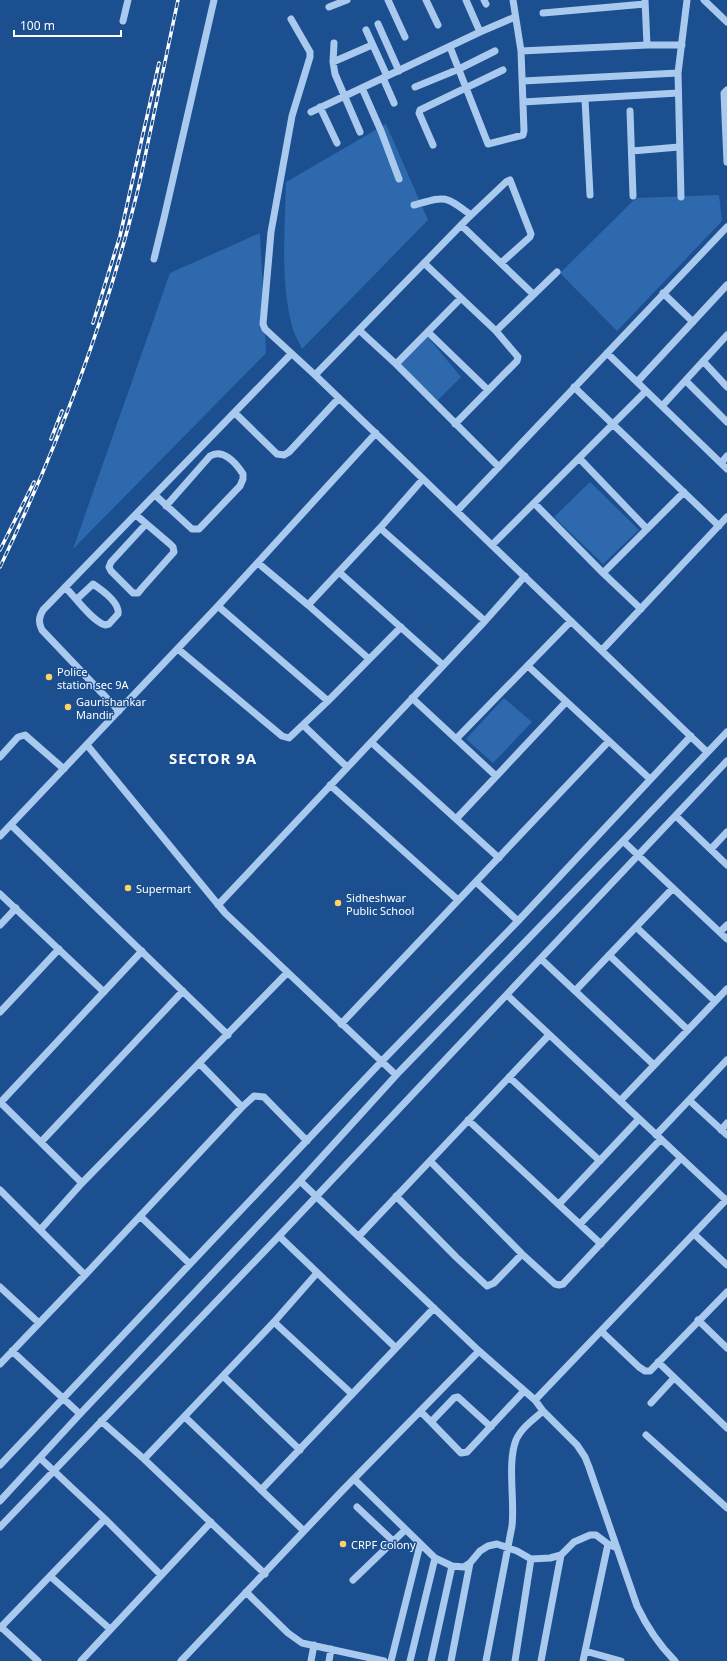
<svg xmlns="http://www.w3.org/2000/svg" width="727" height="1661" font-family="'Noto Sans',sans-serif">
	<rect width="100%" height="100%" fill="#1b4f8f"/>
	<path fill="#2e69ad" d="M386 124 428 220 302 349C299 342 294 334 292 326 280 280 285 229 286 182Z
		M719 195 722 221 617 331 560 273 636 198Z
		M260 233 266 353 73 549 170 273Z
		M427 336 461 377 438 400 399 364Z
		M590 482 639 530 603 564 554 517Z
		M504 698 532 722 493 763 466 739Z"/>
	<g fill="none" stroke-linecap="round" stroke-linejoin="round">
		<path stroke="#a9c9ee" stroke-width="7" d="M388 0 405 37
			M426 0 438 25
			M466 0 480 32
			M484 0 486 4
			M645 0 647 45
			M704 0 727 22
			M329 7 347 0
			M543 13 645 4
			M291 19 310 52V57L292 116 271 232 263 324 265 329 315 375 707 752
			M123 21 128 0
			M378 24 399 71
			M366 30 387 76
			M334 43 333 62 335 74 360 132
			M450 47 488 144 523 135 524 131 521 51 513 0
			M521 51 647 45H682
			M333 62 372 45
			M383 78 394 103
			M523 81 678 73
			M415 87 459 69 495 51
			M362 88 381 131 399 179
			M727 90 724 93 727 162
			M585 99 590 195
			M523 102 678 93
			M320 107 337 143
			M630 111 633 196
			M311 112 480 32 515 17
			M433 145 419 113 420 110 503 70
			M632 151 679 147
			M681 197 678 73 687 0
			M414 205C447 196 444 195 471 215
			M461 225 533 294
			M154 259 164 218 214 0
			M424 263 496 331 518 357 517 361 455 424
			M663 293 693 322
			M359 330 396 364 499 467
			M496 331 557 272
			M428 332 488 390
			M607 353 727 469
			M703 361 727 387
			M396 364 461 298
			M315 375 467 219 506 182 510 180 531 234 530 237 501 263
			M686 381 727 422
			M637 382 727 285
			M574 387 719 526
			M662 406 727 335
			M235 413 277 454 284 455 289 452 339 398
			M579 458 647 529
			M721 463 727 456
			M155 495 192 529H199L240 486 243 479V474C236 463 223 448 210 456L166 506
			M534 503 603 573 641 609
			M457 511 727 227
			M136 515 170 544 173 547 174 552 142 588 138 593H133L111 571 109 567 111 562 146 524
			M380 528 485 621
			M492 545 646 391
			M258 563 308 605 368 658
			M339 572 443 665
			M603 573 684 492
			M65 587C75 597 92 621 105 625L109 624 118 614C120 603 102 590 93 584L77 599
			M308 605 380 528 423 479
			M218 606 328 701
			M178 649 282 736 289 738 328 701 401 627
			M602 650 727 517
			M528 666 650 779
			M412 698 496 776
			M119 711 42 630C38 622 39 617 43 610L291 354
			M303 725 347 767
			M456 739 571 621
			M371 742 499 858
			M87 745 225 913 396 1075
			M0 757 18 737 25 735 64 769
			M330 785 458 900
			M676 816 727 865
			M456 819 566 702
			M11 825 228 1035
			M0 836 218 606 376 433
			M623 841 727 939
			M711 849 727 832
			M476 882 518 921
			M0 894 104 992
			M218 905 485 621 525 576
			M0 925 16 908
			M636 927 715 1001
			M720 932 727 925
			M609 955 688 1030
			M541 959 654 1065
			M575 991 673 888
			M507 995 726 1200
			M0 1012 59 949
			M341 1024 609 741
			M509 1077 600 1161
			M689 1100 727 1135
			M620 1101 727 989
			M0 1102 82 1183
			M0 1103 142 951
			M242 1107 254 1096 264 1097 307 1141
			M468 1120 601 1244
			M721 1130 727 1123
			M656 1135 727 1060
			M41 1142 183 991
			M430 1161 522 1254 555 1284 559 1285 563 1284 681 1158
			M300 1181 479 1351 535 1400 543 1411 577 1445 585 1457 589 1467 637 1606C647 1627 659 1645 675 1661
			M0 1190 85 1275
			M396 1196 456 1257 487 1286 494 1283 522 1254
			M559 1204 639 1119
			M140 1216 190 1264
			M580 1224 661 1139
			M40 1230 82 1183 287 973
			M694 1234 727 1265
			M279 1236 396 1348
			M359 1236 549 1035
			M0 1287 39 1323
			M698 1320 727 1348
			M274 1322 352 1394
			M601 1331 639 1367 645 1371H650L727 1292
			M12 1351 80 1414
			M658 1362 727 1428
			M0 1364 85 1275 242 1107 200 1064
			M223 1376 300 1450
			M535 1400 727 1199
			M651 1403 674 1378
			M420 1411 431 1422
			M185 1417 304 1531
			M101 1421 144 1459 265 1574
			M491 1427 458 1397 454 1398 431 1422 461 1453 467 1452 524 1391
			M646 1435 727 1508
			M40 1458 105 1519 161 1575
			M144 1459 274 1322 317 1273
			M0 1465 382 1061 518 921 691 736
			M354 1479 435 1558 452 1566 464 1567 470 1563 480 1551 488 1546 497 1544 517 1551 531 1559 550 1558 561 1555 574 1542 590 1535H596L608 1544 617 1548
			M261 1490 434 1308
			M0 1501 80 1414 300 1181 400 1071 623 841 727 732
			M357 1507 393 1541
			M0 1527 279 1236 727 761
			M50 1576 110 1629
			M353 1580 405 1530
			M246 1592 288 1633 302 1643 384 1661
			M1 1627 38 1661
			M0 1628 105 1519
			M585 1651 621 1661
			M81 1661 211 1522
			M181 1661 341 1492 479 1351
			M311 1661 314 1645
			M329 1661 331 1649
			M391 1661 420 1545
			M410 1661 435 1558
			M431 1661 452 1566
			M451 1661 470 1563
			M486 1661 512 1526C515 1501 507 1463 516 1440 521 1428 534 1419 543 1411
			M515 1661 531 1559
			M541 1661 561 1555
			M583 1661 608 1544"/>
		<defs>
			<path id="rail" d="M93 323 120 236 159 63
				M51 439 62 411
				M0 550 34 482
				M0 567C56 450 103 328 135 201 141 179 145 156 150 133 159 89 169 44 178 0"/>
		</defs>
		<use href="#rail" stroke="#fff" stroke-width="3.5"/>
		<use href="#rail" stroke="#1b4f8f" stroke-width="2" stroke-dasharray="6" stroke-linecap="butt"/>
	</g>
	<g fill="#ffd166" stroke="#1b4f8f" stroke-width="1.5">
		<circle cx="49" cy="677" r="4"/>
		<circle cx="68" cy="707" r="4"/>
		<circle cx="128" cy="888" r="4"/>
		<circle cx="338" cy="903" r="4"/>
		<circle cx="343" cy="1544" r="4"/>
	</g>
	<g text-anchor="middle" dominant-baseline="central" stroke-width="3" stroke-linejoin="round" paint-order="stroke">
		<g font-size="11" fill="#fff" stroke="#1b4f8f" text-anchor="start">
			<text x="57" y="671">Police<tspan x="57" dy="13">station sec 9A</tspan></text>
			<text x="76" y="701">Gaurishankar<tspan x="76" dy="13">Mandir</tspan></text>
			<text x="136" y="888">Supermart</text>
			<text x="346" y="897">Sidheshwar<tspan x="346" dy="13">Public School</tspan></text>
			<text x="351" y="1544">CRPF Colony</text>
		</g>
		<g font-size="15" font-weight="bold" letter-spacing="1" fill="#fff" stroke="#1b4f8f">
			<text x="213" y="758">SECTOR 9A</text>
		</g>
	</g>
	<path d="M14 30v6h107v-6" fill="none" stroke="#ffffff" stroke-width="2"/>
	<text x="20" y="30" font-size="12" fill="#ffffff" stroke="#1b4f8f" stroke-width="3" paint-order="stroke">100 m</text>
</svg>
